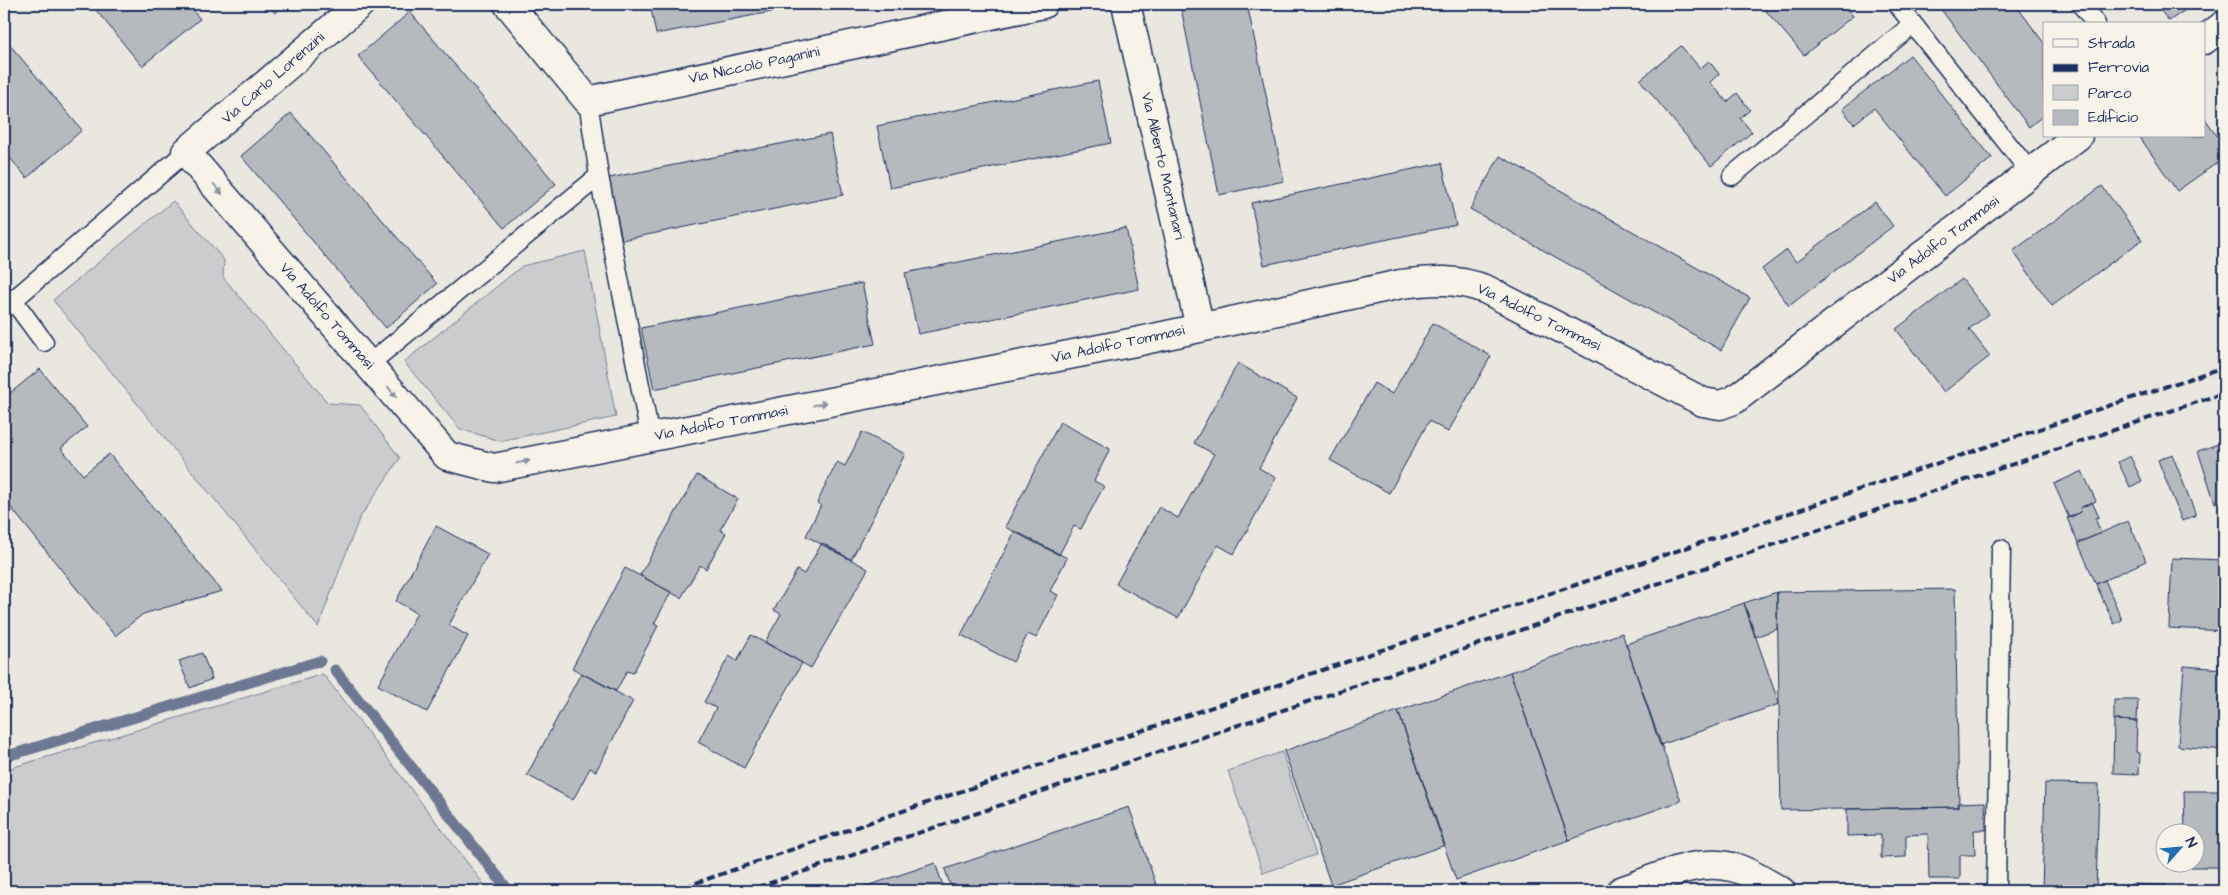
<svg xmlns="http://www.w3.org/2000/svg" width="2228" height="895" font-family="'Architects Daughter',sans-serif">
	<rect width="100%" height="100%" fill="#eae7e0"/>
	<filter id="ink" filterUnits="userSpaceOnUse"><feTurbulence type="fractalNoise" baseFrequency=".02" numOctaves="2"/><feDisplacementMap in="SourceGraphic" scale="10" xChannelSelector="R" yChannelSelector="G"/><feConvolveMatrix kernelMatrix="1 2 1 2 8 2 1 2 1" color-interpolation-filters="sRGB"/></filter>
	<g filter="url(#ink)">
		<path fill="#cbcccd" stroke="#737e96" d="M173 201 224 260 223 277 328 403 360 405 400 458 359 519 318 627 53 300Z
			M585 251 616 417 500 441 460 429 404 362 522 266Z
			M323 674 489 891H4V770Z
			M1282 752 1316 855 1263 873 1228 771Z"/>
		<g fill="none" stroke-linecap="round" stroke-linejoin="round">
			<path stroke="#6d7892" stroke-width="11" d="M335 670 509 891
				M4 757 320 661"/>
		</g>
		<path fill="#b6babf" stroke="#1b2f5e" d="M91 4H188L200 19 142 66Z
			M267 4H286L275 13Z
			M650 4H813L656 34Z
			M1200 4H1247L1284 181 1219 195 1181 8Z
			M1760 4H1844L1853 16 1804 55Z
			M1937 4H2015L2044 43V115L2029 127Z
			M2155 4H2194L2169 21Z
			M410 12 556 184 504 228 358 56Z
			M4 38 82 130 27 178 4 151Z
			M1681 46 1700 68 1709 61 1719 74 1710 82 1727 102 1737 93 1750 110 1740 118 1752 132 1711 166 1640 80Z
			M1910 55 1992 158 1945 196 1874 108 1854 124 1842 109Z
			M1098 81 1111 143 890 188 877 126Z
			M291 113 437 284 386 328 241 156Z
			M2204 117 2224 146V158L2177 191 2139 136H2204Z
			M830 134 843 195 622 240 609 178Z
			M1500 156 1750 298 1721 350 1470 209Z
			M1442 163 1456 225 1264 265 1251 203Z
			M2102 186 2142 240 2052 306 2013 251Z
			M1875 202 1893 226 1789 306 1762 269 1787 250 1796 262Z
			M1126 228 1139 289 918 334 905 273Z
			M1962 279 1989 314 1969 329 1990 356 1944 392 1896 329Z
			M862 283 875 344 654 389 641 328Z
			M1433 323 1491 356 1448 432 1429 421 1389 493 1330 460 1374 383 1392 394Z
			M1238 363 1297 398 1259 468 1276 478 1234 554 1218 545 1178 618 1116 584 1159 507 1178 518 1214 454 1194 443Z
			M40 369 87 427 61 448 83 475 109 454 222 591 143 614 115 636 4 499V398Z
			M1060 422 1110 449 1094 481 1104 486 1081 529 1074 526 1059 555 1005 527Z
			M862 432 905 454 851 560 806 536 821 505 817 503 837 462 845 466Z
			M2224 442V500L2215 503 2198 451Z
			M2172 454 2196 515 2182 521 2158 460Z
			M2130 456 2142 481 2130 487 2118 462Z
			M2082 471 2096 501 2080 508 2081 512 2069 518 2054 484Z
			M697 475 738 499 720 530 726 533 706 569 700 565 681 598 640 575Z
			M2092 502 2099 517 2095 518 2101 533 2078 543 2067 518 2081 512 2080 508Z
			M2128 521 2146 561 2096 584 2078 543Z
			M436 526 488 554 449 625 468 636 427 712 378 685 417 613 396 601Z
			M1015 531 1067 558 1050 591 1058 595 1036 638 1028 634 1013 662 961 635Z
			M822 543 868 569 811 668 765 642 781 614 774 610 797 570 804 574Z
			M2172 558 2224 560V631L2169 628Z
			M625 568 671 592 654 624 658 626 633 673 627 671 616 691 572 668Z
			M2105 580 2122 620 2114 624 2096 584Z
			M1955 589 1959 807 1781 810 1777 592Z
			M1777 592V629L1755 637 1744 603Z
			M1744 603 1779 704 1660 745 1626 644Z
			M1622 633 1681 801 1569 840 1510 672Z
			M751 635 802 663 744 768 698 742 716 708 704 702 729 656 737 661Z
			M202 653 212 679 190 688 179 661Z
			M2184 666 2224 669V750L2178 746Z
			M1510 672 1569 840 1456 880 1398 711Z
			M581 673 633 701 596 771 590 768 573 800 527 775Z
			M2114 700H2138L2137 721 2114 720Z
			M1398 711 1445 845 1331 885 1284 751Z
			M2114 720 2137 721 2136 752 2140 753 2139 774 2113 773Z
			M2045 783 2099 784 2096 891H2042Z
			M2184 791H2224V867H2185V862H2196V832H2185Z
			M1985 802 1986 830H1974L1975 855H1960V879H1929L1928 834 1906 835V857L1881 858V835L1847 836V809L1959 807 1958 803Z
			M1129 807 1158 890 952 891 945 869Z
			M935 863 945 891H852Z
			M2131 884 2160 885V891H2131Z
			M2160 885H2166L2165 889 2185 891H2160Z"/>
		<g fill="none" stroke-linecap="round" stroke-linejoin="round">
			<defs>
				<path id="lane" d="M1897 4 2031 173
					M2081 4 2096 24
					M588 101 599 176 650 436
					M1732 176 1913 24
					M13 300 44 342
					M4 308 186 152
					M369 364 599 176
					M1996 891 2001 549"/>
				<path id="street" d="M360 4 186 152 447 456 494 468 1140 341 1401 284C1432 280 1458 278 1487 290L1703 402 1720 405 1734 400 2078 136
					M508 4 588 101 1043 4
					M1126 4 1200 328
					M2204 40 2224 25"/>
				<path id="secondary" d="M1621 891C1657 879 1697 856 1736 868 1752 873 1766 883 1781 891"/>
			</defs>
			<use href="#lane" stroke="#1b2f5e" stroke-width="21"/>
			<use href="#street" stroke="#1b2f5e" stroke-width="31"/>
			<use href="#secondary" stroke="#1b2f5e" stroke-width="31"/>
			<use href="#lane" stroke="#f7f3e8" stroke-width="18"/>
			<use href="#street" stroke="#f7f3e8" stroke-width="28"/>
			<use href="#secondary" stroke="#f7f3e8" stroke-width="28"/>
			<path stroke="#1b2f5e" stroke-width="4" stroke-dasharray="8 4" stroke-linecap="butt" d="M673 891 885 817 2224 367
				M746 891 2224 393"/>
		</g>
		<defs><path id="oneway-solid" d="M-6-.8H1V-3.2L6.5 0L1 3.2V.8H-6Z" transform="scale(1.25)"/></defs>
		<g fill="#8991a3">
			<use href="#oneway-solid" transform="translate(218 189) rotate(49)"/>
			<use href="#oneway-solid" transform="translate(392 392) rotate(51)"/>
			<use href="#oneway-solid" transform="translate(820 404) rotate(-11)"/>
			<use href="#oneway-solid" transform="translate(523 462) rotate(-12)"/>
		</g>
	</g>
	<g text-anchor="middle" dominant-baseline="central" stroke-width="5" stroke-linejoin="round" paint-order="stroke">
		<g font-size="15" fill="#1b2f5e" stroke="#f7f3e8">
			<text transform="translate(754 65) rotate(-12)">Via Niccolò Paganini</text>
			<text transform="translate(273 78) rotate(-41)">Via Carlo Lorenzini</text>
			<text transform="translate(1163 166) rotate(77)">Via Alberto Montanari</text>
			<text transform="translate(1943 240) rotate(-37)">Via Adolfo Tommasi</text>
			<text transform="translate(327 316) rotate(49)">Via Adolfo Tommasi</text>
			<text transform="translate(1539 317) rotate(26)">Via Adolfo Tommasi</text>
			<text transform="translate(1118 344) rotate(-12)">Via Adolfo Tommasi</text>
			<text transform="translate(721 423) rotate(-11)">Via Adolfo Tommasi</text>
		</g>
	</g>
	<rect width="2228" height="895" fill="none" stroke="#f7f3e8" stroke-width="20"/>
	<rect x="10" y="10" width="2208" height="875" fill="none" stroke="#1b2f5e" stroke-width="2" filter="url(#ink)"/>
	<rect x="2043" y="22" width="162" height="115" fill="#f7f3e8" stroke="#9fa5b1"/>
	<rect x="2053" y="39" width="25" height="8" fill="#f7f3e8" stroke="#9fa5b1"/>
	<text x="2088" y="48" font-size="15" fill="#1b2f5e">Strada</text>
	<rect x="2053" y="64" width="25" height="8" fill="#1b2f5e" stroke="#9fa5b1"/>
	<text x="2088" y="72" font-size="15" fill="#1b2f5e">Ferrovia</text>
	<rect x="2053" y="85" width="25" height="15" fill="#cbcccd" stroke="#9fa5b1"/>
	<text x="2088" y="98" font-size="15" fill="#1b2f5e">Parco</text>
	<rect x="2053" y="110" width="25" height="15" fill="#b6babf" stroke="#9fa5b1"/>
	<text x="2088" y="122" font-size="15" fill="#1b2f5e">Edificio</text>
	<g transform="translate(2180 848) rotate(63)"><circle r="24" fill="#f7f3e8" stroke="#9fa5b1"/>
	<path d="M0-4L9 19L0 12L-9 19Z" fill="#1f6fb2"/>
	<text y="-8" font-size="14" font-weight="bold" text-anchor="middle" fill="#1b2f5e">N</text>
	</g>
</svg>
